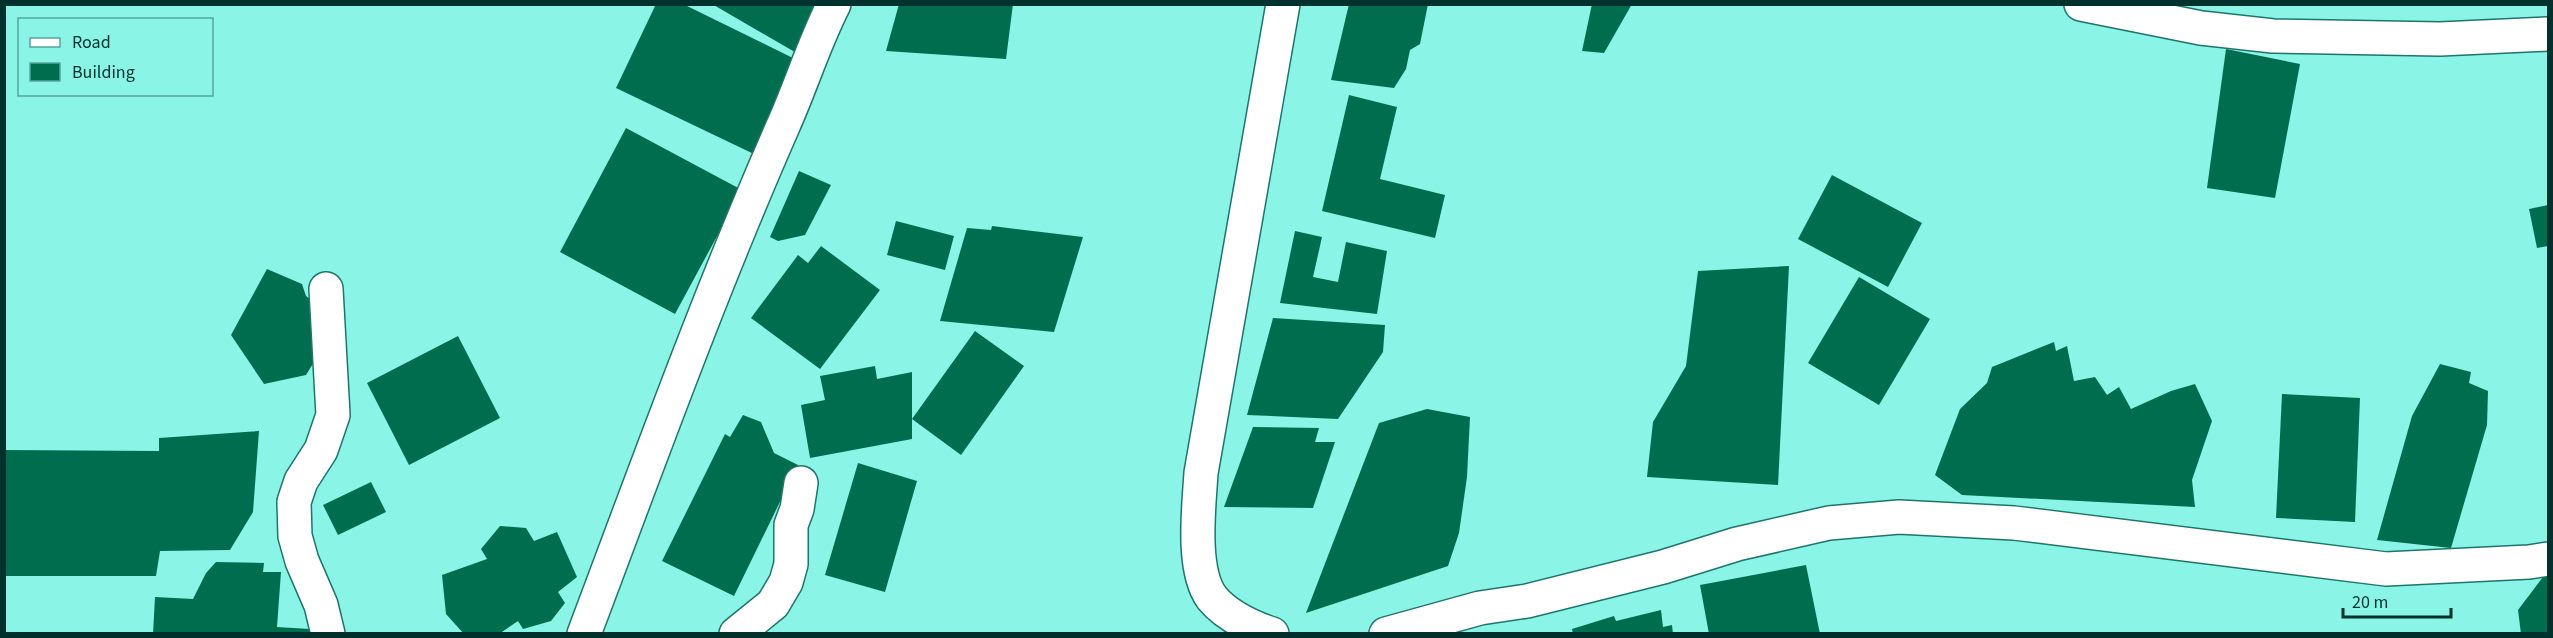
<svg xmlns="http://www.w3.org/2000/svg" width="2553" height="638" font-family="'Source Sans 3',sans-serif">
	<rect width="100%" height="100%" fill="#8af4e6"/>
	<path fill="#006e4e" d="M656 4H683L803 63 758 156 616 88Z
		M712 4H828L800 55Z
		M899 4H1013L1006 59 886 51Z
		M1349 4H1428L1420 44 1410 50 1406 69 1394 88 1331 80Z
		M1592 4H1632L1604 53 1582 51Z
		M2226 49 2300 64 2275 198 2207 188Z
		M1349 95 1397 107 1380 179 1445 195 1435 238 1322 211Z
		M626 128 742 190 675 314 560 252Z
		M799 171 831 185 805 235 778 241 770 237Z
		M1832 175 1922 223 1888 287 1798 239Z
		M2548 205V246L2537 248 2529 209Z
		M896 221 954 236 945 270 887 255Z
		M992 226 1083 237 1054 332 940 321 967 228 991 230Z
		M1295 231 1322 237 1313 277 1338 282 1346 242 1387 251 1377 314 1280 303Z
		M821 246 880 290 820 369 751 318 798 255 808 263Z
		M1789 266 1778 485 1647 477 1653 422 1686 366 1698 271Z
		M267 269 302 284 306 296 315 303 319 354 306 375 264 384 231 335Z
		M1859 277 1930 319 1879 405 1808 363Z
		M1273 318 1385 325 1383 352 1338 419 1247 415Z
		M975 331 1024 366 961 455 912 419Z
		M458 336 500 418 409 465 367 383Z
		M2054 342 2056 351 2067 346 2074 381 2095 377 2107 395 2119 387 2131 409 2171 391 2195 384 2212 421 2192 480 2195 507 1962 495 1935 475 1960 409 1987 383 1992 367Z
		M2440 364 2471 372 2469 383 2488 391 2487 425 2451 548 2377 540 2412 416Z
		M875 366 877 379 912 372V439L810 458 801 405 825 400 820 376Z
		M2282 394 2360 398 2355 522 2276 518Z
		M1427 409 1470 417 1467 477 1459 533 1448 566 1306 613 1379 423Z
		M743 415 761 422 774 453 798 465 734 596 662 561 725 434 730 437Z
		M1253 427 1319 428 1315 442H1335L1313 508 1224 507Z
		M259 431 253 512 230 550 160 551 156 576H4V450L159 451V438Z
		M858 463 917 481 885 592 825 575Z
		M371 482 386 512 338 535 323 505Z
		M500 526 526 528 534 541 557 532 577 577 558 592 565 603 551 621 523 629 518 621 499 634H464L446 614 442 575 487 559 481 549Z
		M216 562 264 563 263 572H281L277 627 310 629V634H153L155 597 193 599 206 573Z
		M1806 565 1820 634H1709L1700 585Z
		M2548 576V634H2521L2518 610 2543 577Z
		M1661 610 1663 627 1672 625 1673 634H1573L1572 629 1614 616 1616 621Z"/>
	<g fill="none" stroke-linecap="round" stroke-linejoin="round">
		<defs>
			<path id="minor" d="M2081 4 2201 28 2273 36 2440 39 2548 34
				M326 289 333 415 321 450 301 481 294 502 295 536 302 561 321 605 328 634
				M584 634C648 464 710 292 783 126 801 86 814 43 834 4
				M736 634 773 604 786 582 791 564V525L797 509 801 483
				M1272 634C1251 627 1227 616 1212 598 1191 570 1199 506 1201 473L1283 4
				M1386 634 1480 608 1527 601 1663 567 1737 544 1829 523 1899 517 2014 523 2386 569 2529 562 2548 559"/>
		</defs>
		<use href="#minor" stroke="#1e756c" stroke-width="36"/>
		<use href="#minor" stroke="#fff" stroke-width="33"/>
	</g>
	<rect width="2553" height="638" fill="none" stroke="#00312c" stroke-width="12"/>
	<rect x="18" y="18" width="195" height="78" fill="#8af4e6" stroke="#53a69c" stroke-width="1.5"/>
	<rect x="30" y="38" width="30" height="9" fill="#ffffff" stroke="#53a69c" stroke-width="1.5"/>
	<text x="72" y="48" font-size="18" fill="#00312c">Road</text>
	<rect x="30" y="63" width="30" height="18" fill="#006e4e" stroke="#53a69c" stroke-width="1.5"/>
	<text x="72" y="78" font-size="18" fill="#00312c">Building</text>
	<path d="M2343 608v9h108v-9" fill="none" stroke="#00312c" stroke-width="3"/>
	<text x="2352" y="608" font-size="18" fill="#00312c" stroke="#8af4e6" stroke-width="4.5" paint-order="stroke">20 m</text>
</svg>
